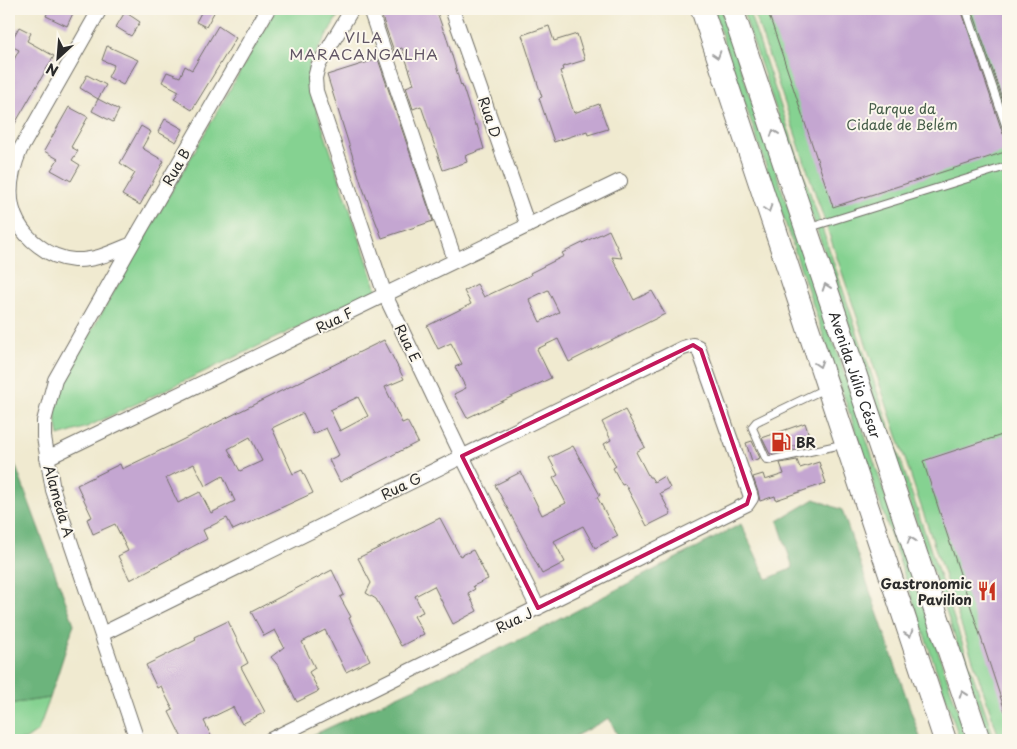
<svg xmlns="http://www.w3.org/2000/svg" width="1017" height="749" font-family="'Playpen Sans',sans-serif">
	<rect width="100%" height="100%" fill="#fbf7ec"/>
	<filter id="ink" filterUnits="userSpaceOnUse"><feTurbulence type="fractalNoise" baseFrequency=".02" numOctaves="2"/><feDisplacementMap in="SourceGraphic" scale="10" xChannelSelector="R" yChannelSelector="G"/><feConvolveMatrix kernelMatrix="1 2 1 2 8 2 1 2 1" color-interpolation-filters="sRGB"/></filter>
	<filter id="wash" filterUnits="userSpaceOnUse"><feTurbulence type="fractalNoise" baseFrequency=".0096" numOctaves="4" result="noise"/><feDisplacementMap in="SourceGraphic" scale="20" xChannelSelector="R" yChannelSelector="G"/><feGaussianBlur stdDeviation="1.12" result="paint"/><feColorMatrix in="noise" values="0 0 0 0 0 0 0 0 0 0 0 0 0 0 0 0 0 1.4 0 .05"/><feComposite in="paint" operator="in"/></filter>
	<g filter="url(#wash)">
		<rect width="100%" height="100%" fill="#f0ead0"/>
		<path fill="#85d291" stroke="#587e5e" d="M276 9H342L309 65 308 84 377 290 87 427 59 436 55 414 61 384Z
			M713 9H721L968 740H960Z
			M742 9H748L995 740H990Z
			M753 9H1008V740H1000Z
			M50 698 38 731 25 740H9V704Z"/>
		<path fill="#6cb47b" stroke="#4c7053" d="M9 448 74 624 50 698 9 704Z
			M815 499 842 510 921 740H620L609 718 568 740H302L536 632 741 524 767 579 793 568 778 521Z"/>
		<g id="blocks">
			<path fill="#c4a6d1" fill-rule="evenodd" d="M49 9H75L67 26 46 16Z
				M203 9H216L206 27 196 22Z
				M389 9H415L416 12 425 9H436L444 32H445L461 86 462 85 475 125H477L484 149 465 156 467 162 443 170 421 106 413 109 406 87 414 84 402 48 394 51 381 14 390 13Z
				M767 9H961L1003 134 1008 137V151L833 207Z
				M972 9H1008V116Z
				M125 12 140 22 131 36 116 27Z
				M218 26 236 38 192 110 174 99 179 91 162 82 167 72 180 77 185 66 192 70Z
				M549 26 554 41 577 34 585 60 562 67 563 70 560 71 574 113 599 104 608 129 588 135 587 131 554 142 539 98 542 97 522 35Z
				M19 27 31 33 27 41 54 56 9 134V69L19 50 9 45Z
				M107 46 138 60 123 85 108 77 114 65 102 60Z
				M378 59 433 221 382 238 362 186 327 75Z
				M87 75 106 85 98 99 80 88Z
				M98 99 119 110 113 122 92 111Z
				M69 107 88 117 71 147 78 151 72 160 80 165 71 181 51 170 58 159 44 151Z
				M165 119 183 129 176 142 158 132Z
				M141 126 151 132 142 148 164 161 140 205 122 195 135 173 120 163Z
				M609 230 622 258 612 257 634 300 652 291 665 314 569 362 558 339 537 349 551 378 467 418 454 394 466 388 455 367 462 364 451 343 438 349 427 326 471 304 464 291 477 284 484 297 531 275 530 273 564 256 562 253ZM548 290 559 312 540 322 529 299Z
				M384 340 404 379 385 387 402 423 407 421 418 442 340 482 329 460 339 455 326 428 313 434 303 413 272 428 293 474 302 470 313 493 233 530 227 518 203 530 207 539 130 580 118 556 128 551 115 524 93 534 87 519 92 517 77 485 120 464 122 469 174 444ZM358 397 368 416 340 431 330 410ZM250 437 262 461 240 471 228 449ZM194 464 205 486 223 476 235 501 211 513 200 492 178 503 166 478Z
				M625 410 645 447 636 452 649 477H651L654 482 664 476 670 488 660 493 671 514 647 526 625 484 622 485 613 468 616 466 604 444 611 440 602 422Z
				M805 423 811 441 792 447 793 450 770 454 762 438Z
				M1008 433V714H1006L923 461Z
				M752 441 760 458 752 461 746 443Z
				M573 446 600 495 597 497 618 536 595 548 583 526 554 541 565 562 542 574 495 485 521 472 542 515 566 503 553 478 558 475 549 458Z
				M797 460 800 468 819 462 826 483 776 500 775 496 760 501 758 492 753 477 763 474 765 480 784 474 780 463Z
				M440 518 460 556 473 550 488 579 473 586 475 589 468 593 477 611 453 624 434 586 415 596 423 612 414 616 424 634 401 646 376 599 366 593 371 583 358 558Z
				M332 570 344 595 340 597 351 617 349 618 370 660 346 672 325 630 302 642 315 668 309 672 319 691 297 702 280 668 271 657 284 647 275 630 264 636 251 612Z
				M228 621 248 663 241 667 265 712 242 724 233 707 204 721 213 740H183L169 712 173 710 161 686 157 688 146 665 196 640 195 637Z"/>
		</g>
	</g>
	<g filter="url(#ink)">
		<use href="#blocks" fill-opacity="0" stroke="#706e65" stroke-width="1"/>
		<g fill="none" stroke-linecap="round" stroke-linejoin="round">
			<defs>
				<path id="lane" d="M966 9 1008 132
					M808 228 1008 166
					M824 389 756 422 752 427 766 459 771 460 844 444"/>
				<path id="street" d="M100 9 20 150C5 186 5 221 39 246 49 254 61 259 74 260 95 261 113 252 132 244L268 9
					M352 9 318 66 315 78 316 91 385 295 462 456 538 608
					M370 9 455 260
					M452 9 528 226
					M132 244 55 380 44 421V437L53 490 137 740
					M47 458 620 181
					M102 634 683 348 693 345 698 347 750 494 751 498 747 504 270 740"/>
				<g id="primary">
					<path d="M702 9 945 740"/>
					<path id="s1" d="M732 9 979 740"/>
				</g>
			</defs>
			<use href="#lane" stroke="#706e65" stroke-width="9"/>
			<use href="#street" stroke="#706e65" stroke-width="16"/>
			<use href="#primary" stroke="#706e65" stroke-width="24"/>
			<use href="#lane" stroke="#fff" stroke-width="7"/>
			<use href="#street" stroke="#fff" stroke-width="14"/>
			<use href="#primary" stroke="#fff" stroke-width="22"/>
		</g>
		<defs><path id="oneway-chevron" d="M-2-3.5L2.5 0L-2 3.5" fill="none" stroke-width="1.6" stroke-linecap="round" stroke-linejoin="round" transform="scale(1.25)"/></defs>
		<g stroke="#a0a0a0">
			<use href="#oneway-chevron" transform="translate(717 55) rotate(72)"/>
			<use href="#oneway-chevron" transform="translate(774 133) rotate(-109)"/>
			<use href="#oneway-chevron" transform="translate(768 209) rotate(72)"/>
			<use href="#oneway-chevron" transform="translate(826 287) rotate(-109)"/>
			<use href="#oneway-chevron" transform="translate(819 364) rotate(72)"/>
			<use href="#oneway-chevron" transform="translate(911 540) rotate(-109)"/>
			<use href="#oneway-chevron" transform="translate(909 634) rotate(71)"/>
			<use href="#oneway-chevron" transform="translate(963 694) rotate(-109)"/>
		</g>
	</g>
	<path fill="none" stroke="#c2185b" stroke-width="4" stroke-linejoin="round" d="M693 345 701 350 750 494 747 504 538 608 462 456Z"/>
	<defs>
		<symbol id="fuel-bare" viewBox="-9 -9 18 18"><path d="M-5.5-6h7V0h2V4h1.3V-2.5L3-4.5l.8-.8L6-3V5H2.5V1h-1V6h-7ZM-4.2-4.7v3.2H.2V-4.7Z" fill="#c8321e" stroke="#fbf7ec" stroke-width="2.5" paint-order="stroke"/></symbol>
		<symbol id="restaurant-bare" viewBox="-9 -9 18 18"><path d="M-5-6h1v4h1v-4h1v4h1v-4h1v5L-1.5 .5V6h-2V.5L-5-1ZM5-6V6H3V1.5H1.5Q1.5-4 5-6Z" fill="#c8321e" stroke="#fbf7ec" stroke-width="2.5" paint-order="stroke"/></symbol>
	</defs>
	<g fill-rule="evenodd">
		<use href="#fuel-bare" x="767" y="428" width="28" height="28"/>
		<use href="#restaurant-bare" x="973" y="577" width="28" height="28"/>
	</g>
	<g text-anchor="middle" dominant-baseline="central" stroke-width="4" stroke-linejoin="round" paint-order="stroke">
		<g font-size="14" fill="#465d4a" stroke="#fbf7ec">
			<text x="902" y="108">Parque da<tspan x="902" dy="16">Cidade de Belém</tspan></text>
		</g>
		<g font-size="14" fill="#2b2b2b" stroke="#fbf7ec">
			<text transform="translate(490 117) rotate(71)">Rua D</text>
			<text transform="translate(176 167) rotate(-60)">Rua B</text>
			<text transform="translate(334 320) rotate(-26)">Rua F</text>
			<text transform="translate(408 343) rotate(64)">Rua E</text>
			<text stroke="none"><textPath href="#s1" startOffset="386">Avenida Júlio César</textPath></text>
			<text transform="translate(401 486) rotate(-26)">Rua G</text>
			<text transform="translate(59 501) rotate(74)">Alameda A</text>
			<text transform="translate(514 620) rotate(-26)">Rua J</text>
		</g>
		<g font-size="14" font-weight="bold" fill="#2b2b2b" stroke="#fbf7ec" text-anchor="start">
			<text x="796" y="442">BR</text>
			<text x="972" y="583" text-anchor="end">Gastronomic<tspan x="972" dy="16">Pavilion</tspan></text>
		</g>
		<g font-size="15" letter-spacing="1" fill="#615665" stroke="#fbf7ec">
			<text x="364" y="36">VILA<tspan x="364" dy="17">MARACANGALHA</tspan></text>
		</g>
	</g>
	<rect width="1017" height="749" fill="none" stroke="#fbf7ec" stroke-width="30"/>
	<g transform="translate(58 58) rotate(206)" stroke="#fbf7ec" stroke-width="4" paint-order="stroke">
	<path d="M0-4L9 19L0 12L-9 19Z" fill="#2b2b2b"/>
	<text y="-8" font-size="14" font-weight="bold" text-anchor="middle" fill="#2b2b2b">N</text>
	</g>
</svg>
